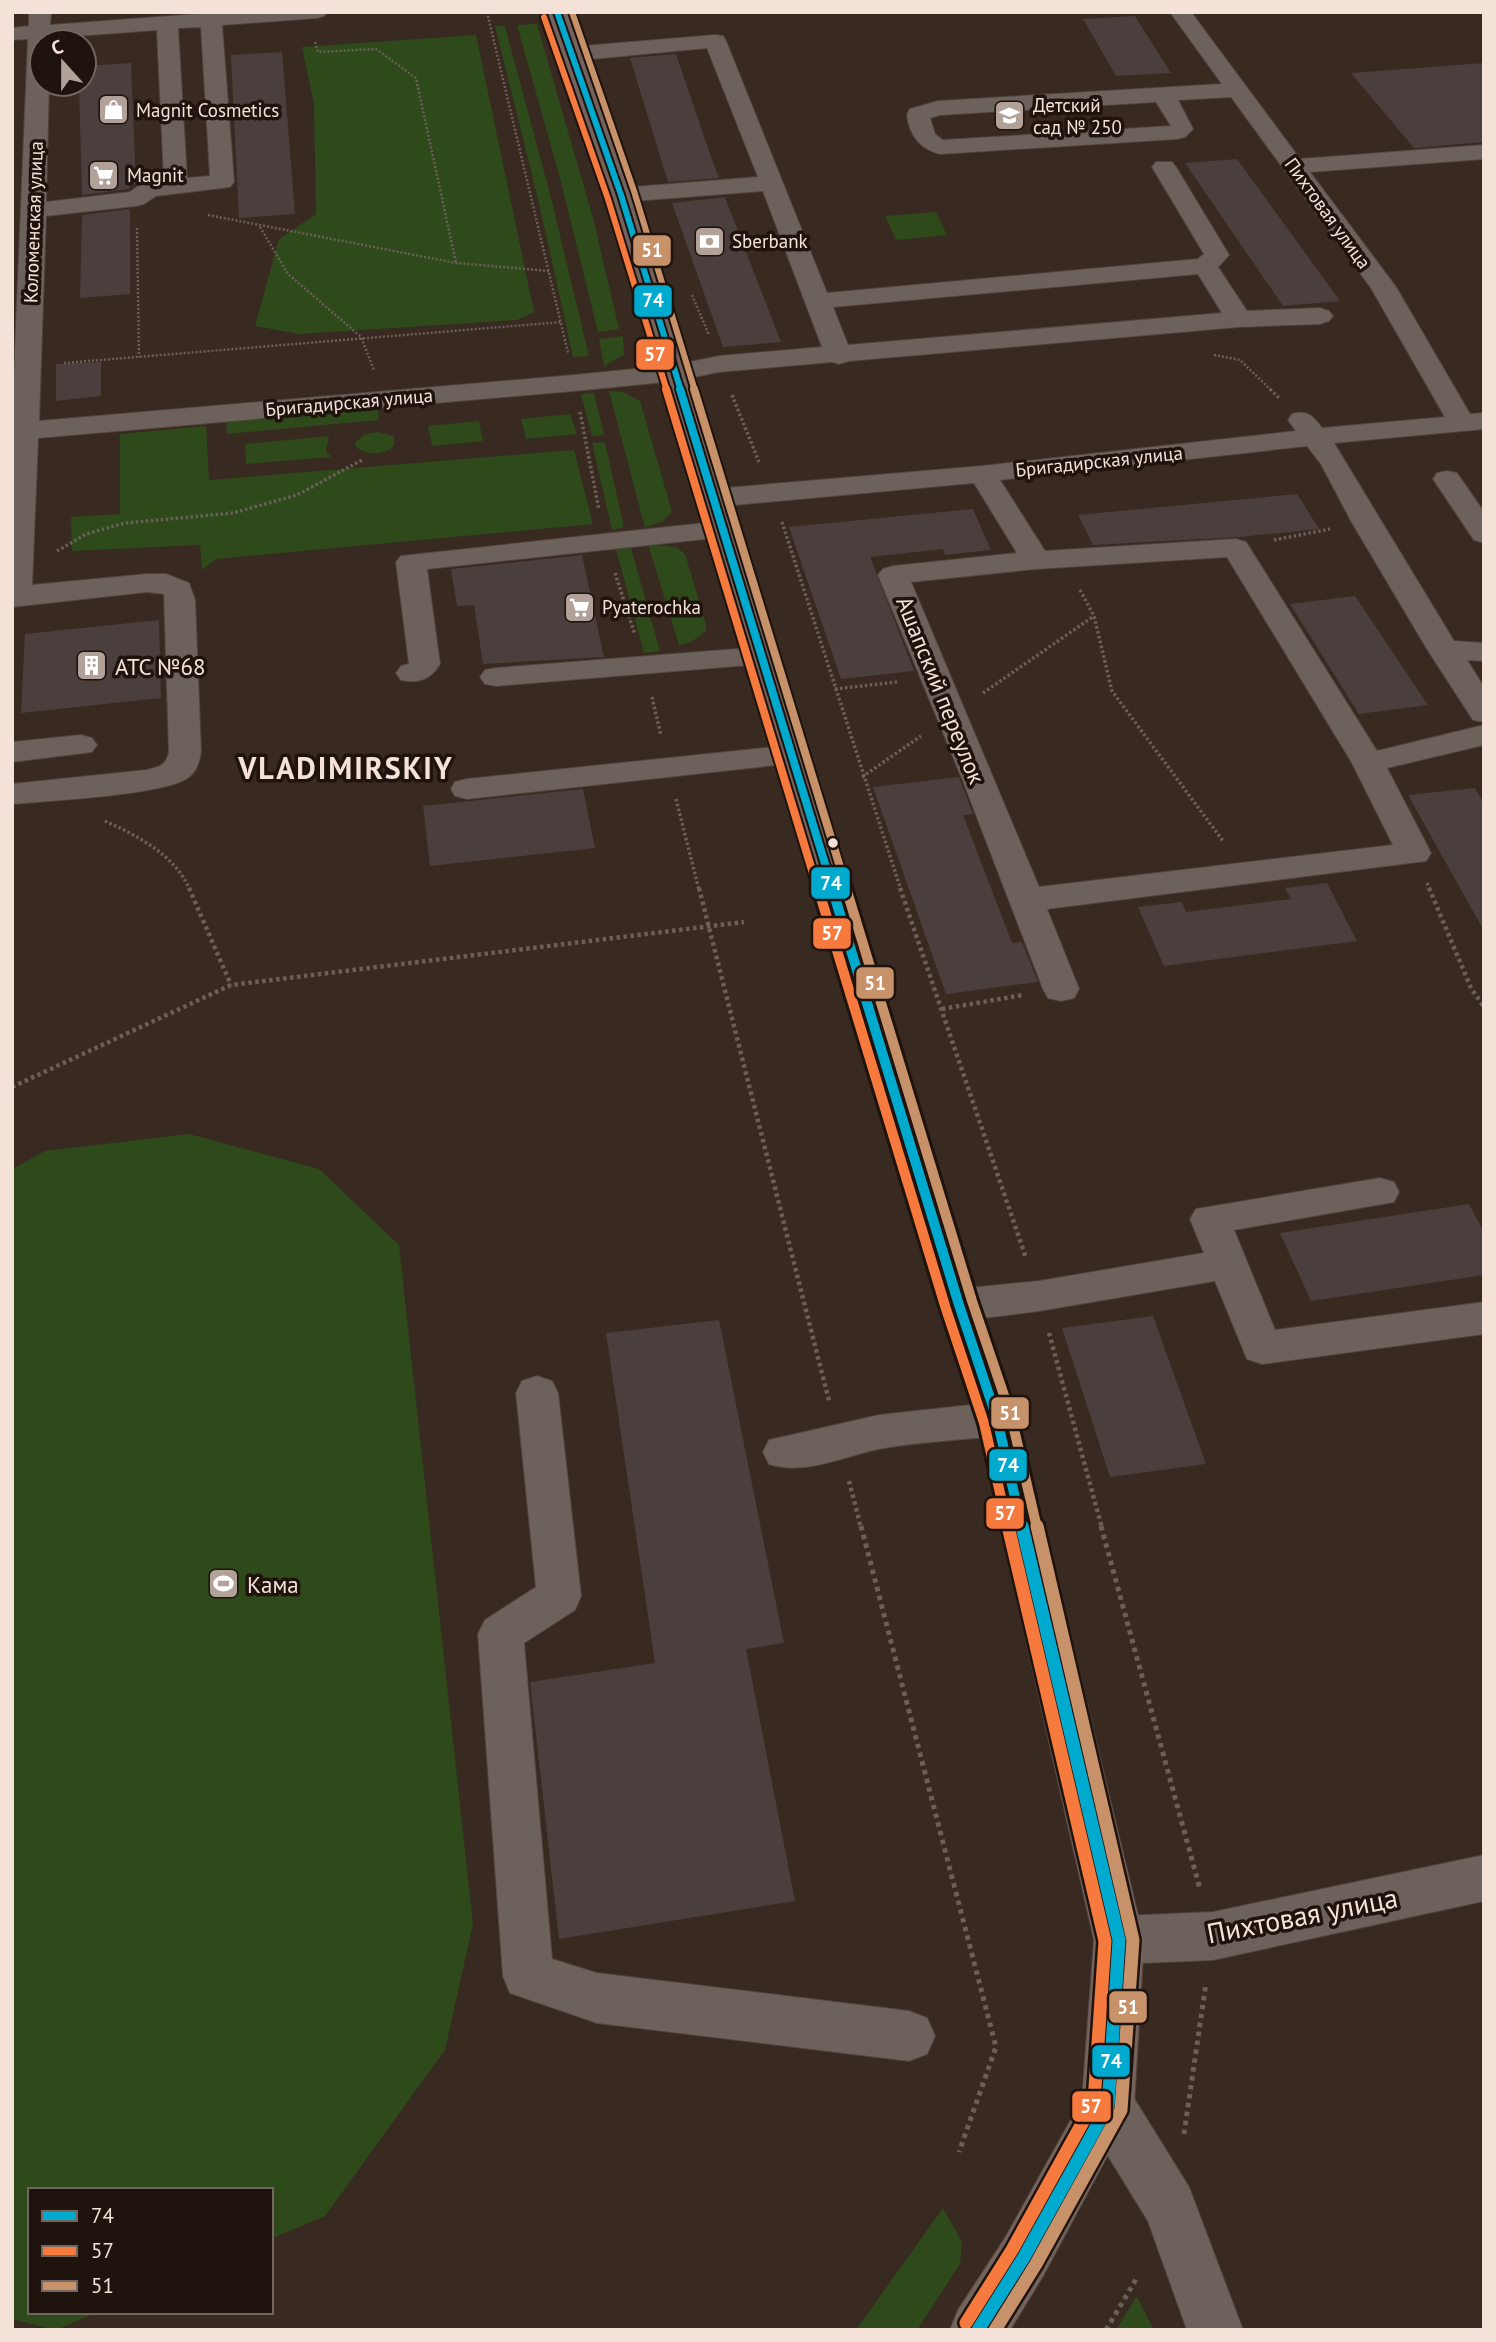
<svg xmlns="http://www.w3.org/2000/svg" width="1496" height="2342" font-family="'PT Sans',sans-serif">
	<rect width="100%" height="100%" fill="#382921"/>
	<path fill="#2e4a1b" d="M537 24 593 218 619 329 598 332 560 178 517 25Z
		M495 26H505L550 194 589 356 573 357 538 199Z
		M476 35 534 312 517 320 299 334 255 326 279 239 316 214 314 104 302 47Z
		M936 212 947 235 896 240 885 216Z
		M623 336 624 355 604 366 599 339Z
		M609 391 623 392 640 401 672 512 663 521 645 528Z
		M594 393 604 435 592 436 581 394Z
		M377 405 379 420 227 434 226 419Z
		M570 414 577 434 526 439 521 419Z
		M479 421 483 441 432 446 428 426Z
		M206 426 209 480 574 450 593 524 216 559 202 570 200 545 72 551 71 517 120 514V434Z
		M378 432 394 436V446C383 455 367 456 356 447L355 443 365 434Z
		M329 436 326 451 331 457 246 464 245 444Z
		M605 442 624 527 612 530 592 443Z
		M648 544 676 547 685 554 706 624V631L691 642 679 645Z
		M631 548 660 651 644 653 616 549Z
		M189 1134 319 1169 399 1245 473 1924 445 2050 325 2216 271 2239V2190H30V2312H98L56 2330 12 2319V1169L45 1151Z
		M943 2208 962 2242 960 2264 917 2330H856Z
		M1137 2297 1154 2330H1116L1136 2297Z"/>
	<path fill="#4b3f3d" d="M1135 16 1171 73 1116 76 1083 19Z
		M282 52 295 214 239 218 231 55Z
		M676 54 711 157 719 178 668 182 630 58Z
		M131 63 136 184 130 186 129 189 82 195 79 84H84V66Z
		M1484 63V142L1414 148 1351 73Z
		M1237 159 1340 301 1283 306 1185 163Z
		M725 197 729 208 781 342 723 347 672 203Z
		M130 209V294L80 298 82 215Z
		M101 362V396L56 401V364Z
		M1297 494 1319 529 1239 537 1093 545 1078 515Z
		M973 509 991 550 945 555 943 549 870 557 914 671 841 679 789 527Z
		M582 555 604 657 483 664 474 605 457 606 451 569Z
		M1355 596 1428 705 1359 714 1290 604Z
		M159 620 161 698 21 713 25 634Z
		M959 777 973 814 963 815 1012 943 1022 942 1038 982 946 994 873 787Z
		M1475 788 1484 804V931L1408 795Z
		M583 789 595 848 430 866 423 806Z
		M1327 883 1357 941 1164 966 1138 907 1182 902 1186 912 1291 899 1285 888Z
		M1469 1204 1484 1232V1275L1311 1301 1280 1233Z
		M1153 1316 1206 1464 1110 1477 1062 1328Z
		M719 1320 784 1643 746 1649 795 1901 559 1939 530 1682 655 1663 606 1333Z"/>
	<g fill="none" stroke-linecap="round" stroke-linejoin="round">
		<defs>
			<path id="minor" d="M29 12H51L50 25 225 12H327L324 16 317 18 222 25 234 182 230 187 156 196 144 204 136 206 46 216 39 421 574 375 675 365 719 356 822 347 763 191 621 202 613 200 609 195 613 190 621 188 758 177 707 48 571 61 563 59 560 54 563 49 571 47 715 35 723 36 726 41 827 293 1198 259 1204 254 1152 167 1156 162H1172L1176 167 1229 255 1218 267 1247 311 1320 308 1329 311 1333 316 1329 321 1320 324 1239 327 849 361 839 364 832 362 719 372 675 381 574 391 38 438 32 585 147 574H166L189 583 195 600 201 752C199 764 196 773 186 779 161 795 47 801 12 804V784L146 770C159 767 166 766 169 752L164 594 147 592 12 607V421L28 39 12 40V28L29 26ZM201 27 210 176 187 178 178 28ZM157 30 164 180 141 184 130 192 46 202 49 84H42V42H50V38ZM1198 274 1222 313 848 345 833 307Z
				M1170 12H1191L1300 159 1484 145V159L1310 172 1396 287 1470 414 1484 413V429L1334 443 1454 641 1484 643V661L1467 660 1484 687V722L1473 720 1427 649 1351 521 1321 464 1307 446 1000 480 1045 551 1236 539 1246 542 1377 751 1484 725V745L1387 768 1431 853 1426 861 1047 909 1079 989 1074 998 1061 1001 1048 998 1043 989 963 781 878 575 883 569 893 566 1017 553 974 483 713 507 703 504 699 498 703 492 713 489 982 466 1296 431 1288 420 1292 414C1308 410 1313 416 1322 428L1445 417 1371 288 1231 97 1178 100 1193 129 1185 137 1177 139 940 154C920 149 909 135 907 114L910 109 938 101 1222 84ZM1156 102 1171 126 943 140 935 134 930 118 940 115ZM1227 557 1352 763 1393 845 1039 887 911 582 1036 569Z
				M1447 471 1457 473 1484 512V543L1474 540 1433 479 1437 473Z
				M723 521 733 524 737 530 733 536 427 569 440 664C431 679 419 684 401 680L396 673 401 666 409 664 396 562 401 556Z
				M762 647 773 649 777 656 773 663 496 686 485 684 480 677 485 670 496 668Z
				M81 735 92 738 97 745 92 752 12 762V742Z
				M793 745 804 748 809 755 804 762 467 799 455 796 451 789 455 782 467 779Z
				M1380 1178 1394 1182 1399 1192 1394 1202 1234 1230 1275 1330 1484 1302V1334L1262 1364 1247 1359 1215 1281 1039 1311 959 1321 945 1316 939 1305 945 1294 959 1289 1039 1281 1204 1253 1190 1219 1196 1209Z
				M537 1376 552 1381 558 1393 581 1596 575 1610 524 1643 552 1959 597 1973 909 2011 927 2018 935 2036 927 2054 909 2061 597 2023 510 1993 503 1976 478 1634 485 1620 536 1587 516 1393 522 1381Z
				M997 1402 1012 1407 1018 1419 1012 1431 997 1436C958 1440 917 1442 879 1449 844 1456 804 1476 769 1464L763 1452 769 1440 879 1415Z
				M1484 1855V1901L1213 1960 1119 1964 1101 1957 1094 1940 1101 1923 1119 1916 1213 1912Z
				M1108 2080 1127 2087 1189 2187 1243 2330H1187L1148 2221 1089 2125 1082 2106 1089 2087Z"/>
			<path id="major" d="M547 12H568L633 195 979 1305 1018 1419 1144 1940 1134 2106 1043 2276 1010 2330H950L958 2310 1005 2238 1082 2100 1094 1940 976 1419 939 1305 609 195Z"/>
		</defs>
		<use href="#minor" stroke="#51443e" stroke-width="2"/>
		<use href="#major" stroke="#51443e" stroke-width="2"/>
		<path stroke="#6b5f59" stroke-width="2.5" stroke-dasharray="2 2" stroke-linecap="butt" d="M487 12 568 353
			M315 42 318 52 376 49 416 78 456 263
			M208 215 456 263 549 271
			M260 227 288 274 361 337 374 370
			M137 228 139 357
			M692 295 709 335
			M1214 355 1240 360 1272 391
			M64 363 562 322"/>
		<path stroke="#6b5f59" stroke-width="3.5" stroke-dasharray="2.5 2.5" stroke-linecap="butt" d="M1270 389 1280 399
			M732 395 759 462
			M580 412 599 510
			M782 522 901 890
			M1274 540 1330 529
			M57 551 86 534 125 523 233 513 297 495 362 460
			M615 573 635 635
			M1080 590 1094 616 1112 691 1223 841
			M835 689 897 682
			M983 693 1094 616
			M652 697 661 736
			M862 777 921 736
			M676 799 699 890
			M105 821C138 836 175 855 190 890
			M1427 883 1430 890"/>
		<path stroke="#6b5f59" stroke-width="4.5" stroke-dasharray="3.5 3.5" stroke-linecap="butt" d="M189 888 231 985
			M699 888 829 1401
			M900 888 1026 1258
			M1429 888 1471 988 1484 1007
			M942 1009 1023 995
			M12 1087 231 985 744 922
			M1049 1333 1102 1528
			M849 1481 861 1528"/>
		<path stroke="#6b5f59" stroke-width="5" stroke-dasharray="4.5 4.5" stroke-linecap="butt" d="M861 1526 996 2047 959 2152
			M1101 1526 1200 1889
			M1184 2134 1206 1983
			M1106 2330 1138 2276"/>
		<use href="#minor" fill="#6d615b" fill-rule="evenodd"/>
		<use href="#major" fill="#74625c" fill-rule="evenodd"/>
		<defs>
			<path id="bus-1-far3" d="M557 12 621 195 681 391"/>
			<path id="bus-1-far2" d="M680 389 833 890"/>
			<path id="bus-1-far1" d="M832 888 959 1305 997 1419 1022 1528"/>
			<path id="bus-1" d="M978 2330 1024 2257 1108 2106 1119 1940 1022 1526"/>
			<path id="bus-2-far3" d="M544 17 608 199 667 391"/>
			<path id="bus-2-far2" d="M666 389 818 890"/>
			<path id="bus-2-far1" d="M818 888 946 1309 984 1423 1008 1528"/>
			<path id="bus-2" d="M966 2323 1012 2250 1094 2102 1105 1941 1008 1526"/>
			<path id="bus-3-far3" d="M572 12 634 191 695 391"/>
			<path id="bus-3-far2" d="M694 389 847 890"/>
			<path id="bus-3-far1" d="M846 888 972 1301 1011 1416 1037 1528"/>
			<path id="bus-3" d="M995 2330 1036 2264 1121 2110 1133 1940 1037 1526"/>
		</defs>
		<use href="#bus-1-far3" stroke="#1f130d" stroke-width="10"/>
		<use href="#bus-1-far2" stroke="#1f130d" stroke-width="12"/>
		<use href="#bus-1-far1" stroke="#1f130d" stroke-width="16"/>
		<use href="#bus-1" stroke="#1f130d" stroke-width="18"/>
		<use href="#bus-2-far3" stroke="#1f130d" stroke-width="10"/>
		<use href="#bus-2-far2" stroke="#1f130d" stroke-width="12"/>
		<use href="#bus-2-far1" stroke="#1f130d" stroke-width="16"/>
		<use href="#bus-2" stroke="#1f130d" stroke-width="18"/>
		<use href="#bus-3-far3" stroke="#1f130d" stroke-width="10"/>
		<use href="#bus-3-far2" stroke="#1f130d" stroke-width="12"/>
		<use href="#bus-3-far1" stroke="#1f130d" stroke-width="16"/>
		<use href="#bus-3" stroke="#1f130d" stroke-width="18"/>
		<use href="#bus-1-far3" stroke="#00a9ce" stroke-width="6"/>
		<use href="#bus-1-far2" stroke="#00a9ce" stroke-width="8"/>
		<use href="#bus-1-far1" stroke="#00a9ce" stroke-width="10"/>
		<use href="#bus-1" stroke="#00a9ce" stroke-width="13"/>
		<use href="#bus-2-far3" stroke="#f6793e" stroke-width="6"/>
		<use href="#bus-2-far2" stroke="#f6793e" stroke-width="8"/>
		<use href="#bus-2-far1" stroke="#f6793e" stroke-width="10"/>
		<use href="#bus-2" stroke="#f6793e" stroke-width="13"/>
		<use href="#bus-3-far3" stroke="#c7916a" stroke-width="6"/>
		<use href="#bus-3-far2" stroke="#c7916a" stroke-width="8"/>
		<use href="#bus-3-far1" stroke="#c7916a" stroke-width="10"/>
		<use href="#bus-3" stroke="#c7916a" stroke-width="13"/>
	</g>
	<defs>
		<symbol id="shop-square" viewBox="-11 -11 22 22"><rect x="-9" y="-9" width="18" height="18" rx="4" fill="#b2a199" stroke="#1f130d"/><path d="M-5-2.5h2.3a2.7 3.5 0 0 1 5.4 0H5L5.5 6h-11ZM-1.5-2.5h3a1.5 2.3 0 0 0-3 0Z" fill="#fff"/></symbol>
		<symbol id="school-square" viewBox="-11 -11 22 22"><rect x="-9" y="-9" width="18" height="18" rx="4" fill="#b2a199" stroke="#1f130d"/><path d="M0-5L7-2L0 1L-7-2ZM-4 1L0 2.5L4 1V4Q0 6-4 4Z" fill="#fff"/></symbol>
		<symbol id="supermarket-square" viewBox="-11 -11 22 22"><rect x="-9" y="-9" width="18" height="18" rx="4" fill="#b2a199" stroke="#1f130d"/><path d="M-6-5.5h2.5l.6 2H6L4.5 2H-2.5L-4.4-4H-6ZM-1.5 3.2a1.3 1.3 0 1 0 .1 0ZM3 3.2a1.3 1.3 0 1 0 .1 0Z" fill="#fff"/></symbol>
		<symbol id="bank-square" viewBox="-11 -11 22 22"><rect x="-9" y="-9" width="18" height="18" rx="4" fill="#b2a199" stroke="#1f130d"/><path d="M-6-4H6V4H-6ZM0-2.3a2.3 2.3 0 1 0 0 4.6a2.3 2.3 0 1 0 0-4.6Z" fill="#fff"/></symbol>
		<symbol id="building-square" viewBox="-11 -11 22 22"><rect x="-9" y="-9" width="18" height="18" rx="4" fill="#b2a199" stroke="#1f130d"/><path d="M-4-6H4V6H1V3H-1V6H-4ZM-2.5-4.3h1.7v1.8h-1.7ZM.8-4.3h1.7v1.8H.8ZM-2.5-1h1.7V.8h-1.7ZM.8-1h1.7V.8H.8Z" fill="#fff"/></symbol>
		<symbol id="stadium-square" viewBox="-11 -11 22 22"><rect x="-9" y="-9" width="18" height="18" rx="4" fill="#b2a199" stroke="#1f130d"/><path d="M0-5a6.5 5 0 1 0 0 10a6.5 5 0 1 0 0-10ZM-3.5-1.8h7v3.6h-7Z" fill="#fff"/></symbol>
	</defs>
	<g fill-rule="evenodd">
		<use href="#shop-square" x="96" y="92" width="35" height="35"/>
		<use href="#school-square" x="992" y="98" width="35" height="35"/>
		<use href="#supermarket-square" x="86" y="158" width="35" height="35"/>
		<use href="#bank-square" x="692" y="224" width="35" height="35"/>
		<use href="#supermarket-square" x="562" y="590" width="35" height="35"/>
		<use href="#building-square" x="74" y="648" width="35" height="35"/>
		<use href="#stadium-square" x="206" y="1566" width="35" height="35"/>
	</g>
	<circle fill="#f4e2d9" stroke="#1f130d" stroke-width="2.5" cx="833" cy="843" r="6"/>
	<g text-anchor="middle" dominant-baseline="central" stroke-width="7" stroke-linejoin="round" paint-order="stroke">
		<g font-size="19" fill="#f4e2d9" stroke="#1f130d" text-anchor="start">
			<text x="1033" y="105">Детский<tspan x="1033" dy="22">сад № 250</tspan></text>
			<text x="136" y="110">Magnit Cosmetics</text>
			<text x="127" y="175">Magnit</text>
			<text x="732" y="241">Sberbank</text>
			<text x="602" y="607">Pyaterochka</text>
		</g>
		<g font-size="19" fill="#f4e2d9" stroke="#1f130d">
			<text transform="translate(1328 213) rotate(54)">Пихтовая улица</text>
			<text transform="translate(33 222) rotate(-88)">Коломенская улица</text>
			<text transform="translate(349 402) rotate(-5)">Бригадирская улица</text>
			<text transform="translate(1099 461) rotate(-6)">Бригадирская улица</text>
		</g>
		<g font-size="23" fill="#f4e2d9" stroke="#1f130d" text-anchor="start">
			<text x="115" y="666">АТС №68</text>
			<text x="247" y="1584">Кама</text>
		</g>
		<g font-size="23" fill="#f4e2d9" stroke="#1f130d">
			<text transform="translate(941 690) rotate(68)">Ашапский переулок</text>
		</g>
		<g font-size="28" fill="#f4e2d9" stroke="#1f130d">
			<text transform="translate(1302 1915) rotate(-11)">Пихтовая улица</text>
		</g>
		<g font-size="30" font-weight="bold" letter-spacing="2" fill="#f4e2d9" stroke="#1f130d">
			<text x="346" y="767">VLADIMIRSKIY</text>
		</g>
	</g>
	<g stroke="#1f130d" stroke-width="2.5">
		<rect x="632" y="234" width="40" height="33" rx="7" fill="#c7916a"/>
		<rect x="633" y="284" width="40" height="34" rx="7" fill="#00a9ce"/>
		<rect x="635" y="338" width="40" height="33" rx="7" fill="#f6793e"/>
		<rect x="810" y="866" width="41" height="34" rx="7" fill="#00a9ce"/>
		<rect x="812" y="917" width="40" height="33" rx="7" fill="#f6793e"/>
		<rect x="855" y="966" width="40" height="34" rx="7" fill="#c7916a"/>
		<rect x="990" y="1396" width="40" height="34" rx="7" fill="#c7916a"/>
		<rect x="988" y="1448" width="40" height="34" rx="7" fill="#00a9ce"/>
		<rect x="985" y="1497" width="40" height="33" rx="7" fill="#f6793e"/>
		<rect x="1108" y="1990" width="40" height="34" rx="7" fill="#c7916a"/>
		<rect x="1091" y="2044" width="40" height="34" rx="7" fill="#00a9ce"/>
		<rect x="1071" y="2090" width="41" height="33" rx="7" fill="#f6793e"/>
	</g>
	<g font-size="19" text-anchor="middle" font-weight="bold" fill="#fff">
		<text x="652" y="257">51</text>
		<text x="653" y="307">74</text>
		<text x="655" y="361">57</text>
		<text x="831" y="890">74</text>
		<text x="832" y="940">57</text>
		<text x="875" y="990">51</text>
		<text x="1010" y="1420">51</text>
		<text x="1008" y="1472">74</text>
		<text x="1005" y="1520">57</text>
		<text x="1128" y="2014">51</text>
		<text x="1111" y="2068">74</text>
		<text x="1091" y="2113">57</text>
	</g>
	<rect width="1496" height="2342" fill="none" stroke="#f4e2d9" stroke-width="28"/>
	<rect x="28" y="2188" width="245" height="126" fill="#1f130d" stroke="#74665f" stroke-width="2"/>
	<rect x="42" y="2211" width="35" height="10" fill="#00a9ce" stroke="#74665f" stroke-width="2"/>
	<text x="91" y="2223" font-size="21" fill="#f4e2d9">74</text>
	<rect x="42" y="2246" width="35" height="10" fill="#f6793e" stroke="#74665f" stroke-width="2"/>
	<text x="91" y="2258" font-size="21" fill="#f4e2d9">57</text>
	<rect x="42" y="2281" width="35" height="10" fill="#c7916a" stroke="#74665f" stroke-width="2"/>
	<text x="91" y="2293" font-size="21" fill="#f4e2d9">51</text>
	<g transform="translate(63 63) rotate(339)"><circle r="33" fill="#1f130d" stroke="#74665f" stroke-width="2"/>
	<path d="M0-5L12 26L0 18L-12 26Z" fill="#b2a199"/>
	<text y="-10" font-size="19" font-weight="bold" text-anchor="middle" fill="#f4e2d9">С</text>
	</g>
</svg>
